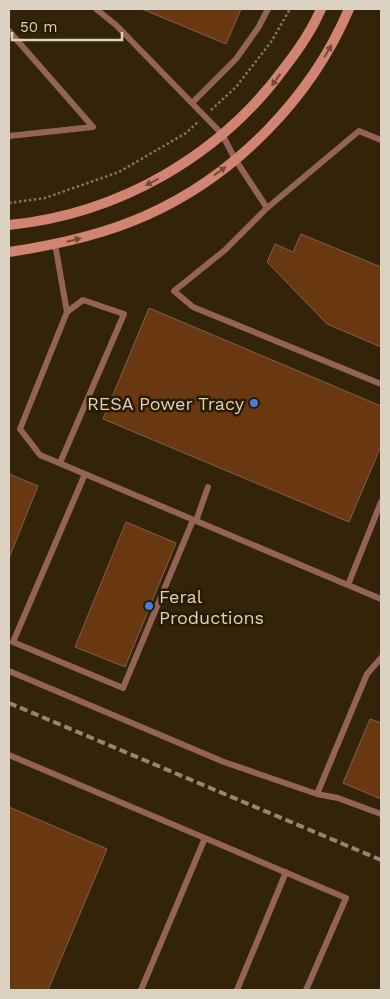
<svg xmlns="http://www.w3.org/2000/svg" width="390" height="999" font-family="'Work Sans',sans-serif">
	<rect width="100%" height="100%" fill="#332308"/>
	<path fill="#693710" stroke="#7e614f" d="M142 9H241L226 44Z
		M301 234 381 267V347L327 324 267 262 275 244 293 252Z
		M149 308 381 406V446L349 522 103 419Z
		M9 474 38 486 9 558Z
		M126 522 176 543 125 667 75 647Z
		M370 719 381 723V799L343 783Z
		M9 807 107 849 48 990H12L9 989Z"/>
	<g fill="none" stroke-linecap="round" stroke-linejoin="round">
		<path stroke="#82755f" stroke-width="2.5" stroke-dasharray="2.5 2.5" stroke-linecap="butt" d="M211 110 236 87 271 42 290 9
			M9 203 45 198 119 172 186 133 198 122"/>
		<path stroke="#946358" stroke-width="6" d="M96 9 116 25 222 134 235 159 267 208 225 250 174 291 193 307 381 384
			M9 31 93 127 9 136
			M192 103 236 59 258 28 268 9
			M267 208 359 131 381 140
			M55 244 67 312 20 429 40 455 381 599
			M60 463 124 314 83 300 67 312
			M85 474 13 642 123 688 193 520
			M196 521 208 487
			M348 585 381 502
			M9 671 224 762 317 794 338 798 381 814
			M9 755 346 898 306 990
			M317 794 367 674 381 658
			M141 990 205 838
			M237 990 286 872"/>
		<path stroke="#d28472" stroke-width="10" d="M9 225C119 214 220 156 285 67 299 49 312 30 321 9
			M9 252C56 245 103 235 147 215 236 175 311 98 349 9"/>
		<path stroke="#938672" stroke-width="4" stroke-dasharray="8 4" stroke-linecap="butt" d="M9 703 381 860"/>
	</g>
	<defs><path id="oneway-solid" d="M-6-.8H1V-3.2L6.5 0L1 3.2V.8H-6Z" transform="scale(1.25)"/></defs>
	<g fill="#754a33">
		<use href="#oneway-solid" transform="translate(328 51) rotate(-59)"/>
		<use href="#oneway-solid" transform="translate(276 80) rotate(126)"/>
		<use href="#oneway-solid" transform="translate(220 171) rotate(-36)"/>
		<use href="#oneway-solid" transform="translate(152 182) rotate(153)"/>
		<use href="#oneway-solid" transform="translate(74 240) rotate(-14)"/>
	</g>
	<g fill="#3f7fe0" stroke="#291a00" stroke-width="2">
		<circle cx="254" cy="403" r="5"/>
		<circle cx="149" cy="606" r="5"/>
	</g>
	<g text-anchor="middle" dominant-baseline="central" stroke-width="5" stroke-linejoin="round" paint-order="stroke">
		<g font-size="18" fill="#dcd2c2" stroke="#291a00" text-anchor="end">
			<text x="244" y="403">RESA Power Tracy</text>
			<text x="159" y="596" text-anchor="start">Feral<tspan x="159" dy="21">Productions</tspan></text>
		</g>
	</g>
	<rect width="390" height="999" fill="none" stroke="#dcd2c2" stroke-width="20"/>
	<path d="M12 32v8h110v-8" fill="none" stroke="#dcd2c2" stroke-width="2.5"/>
	<text x="20" y="32" font-size="15" fill="#dcd2c2" stroke="#291a00" stroke-width="4" paint-order="stroke">50 m</text>
</svg>
